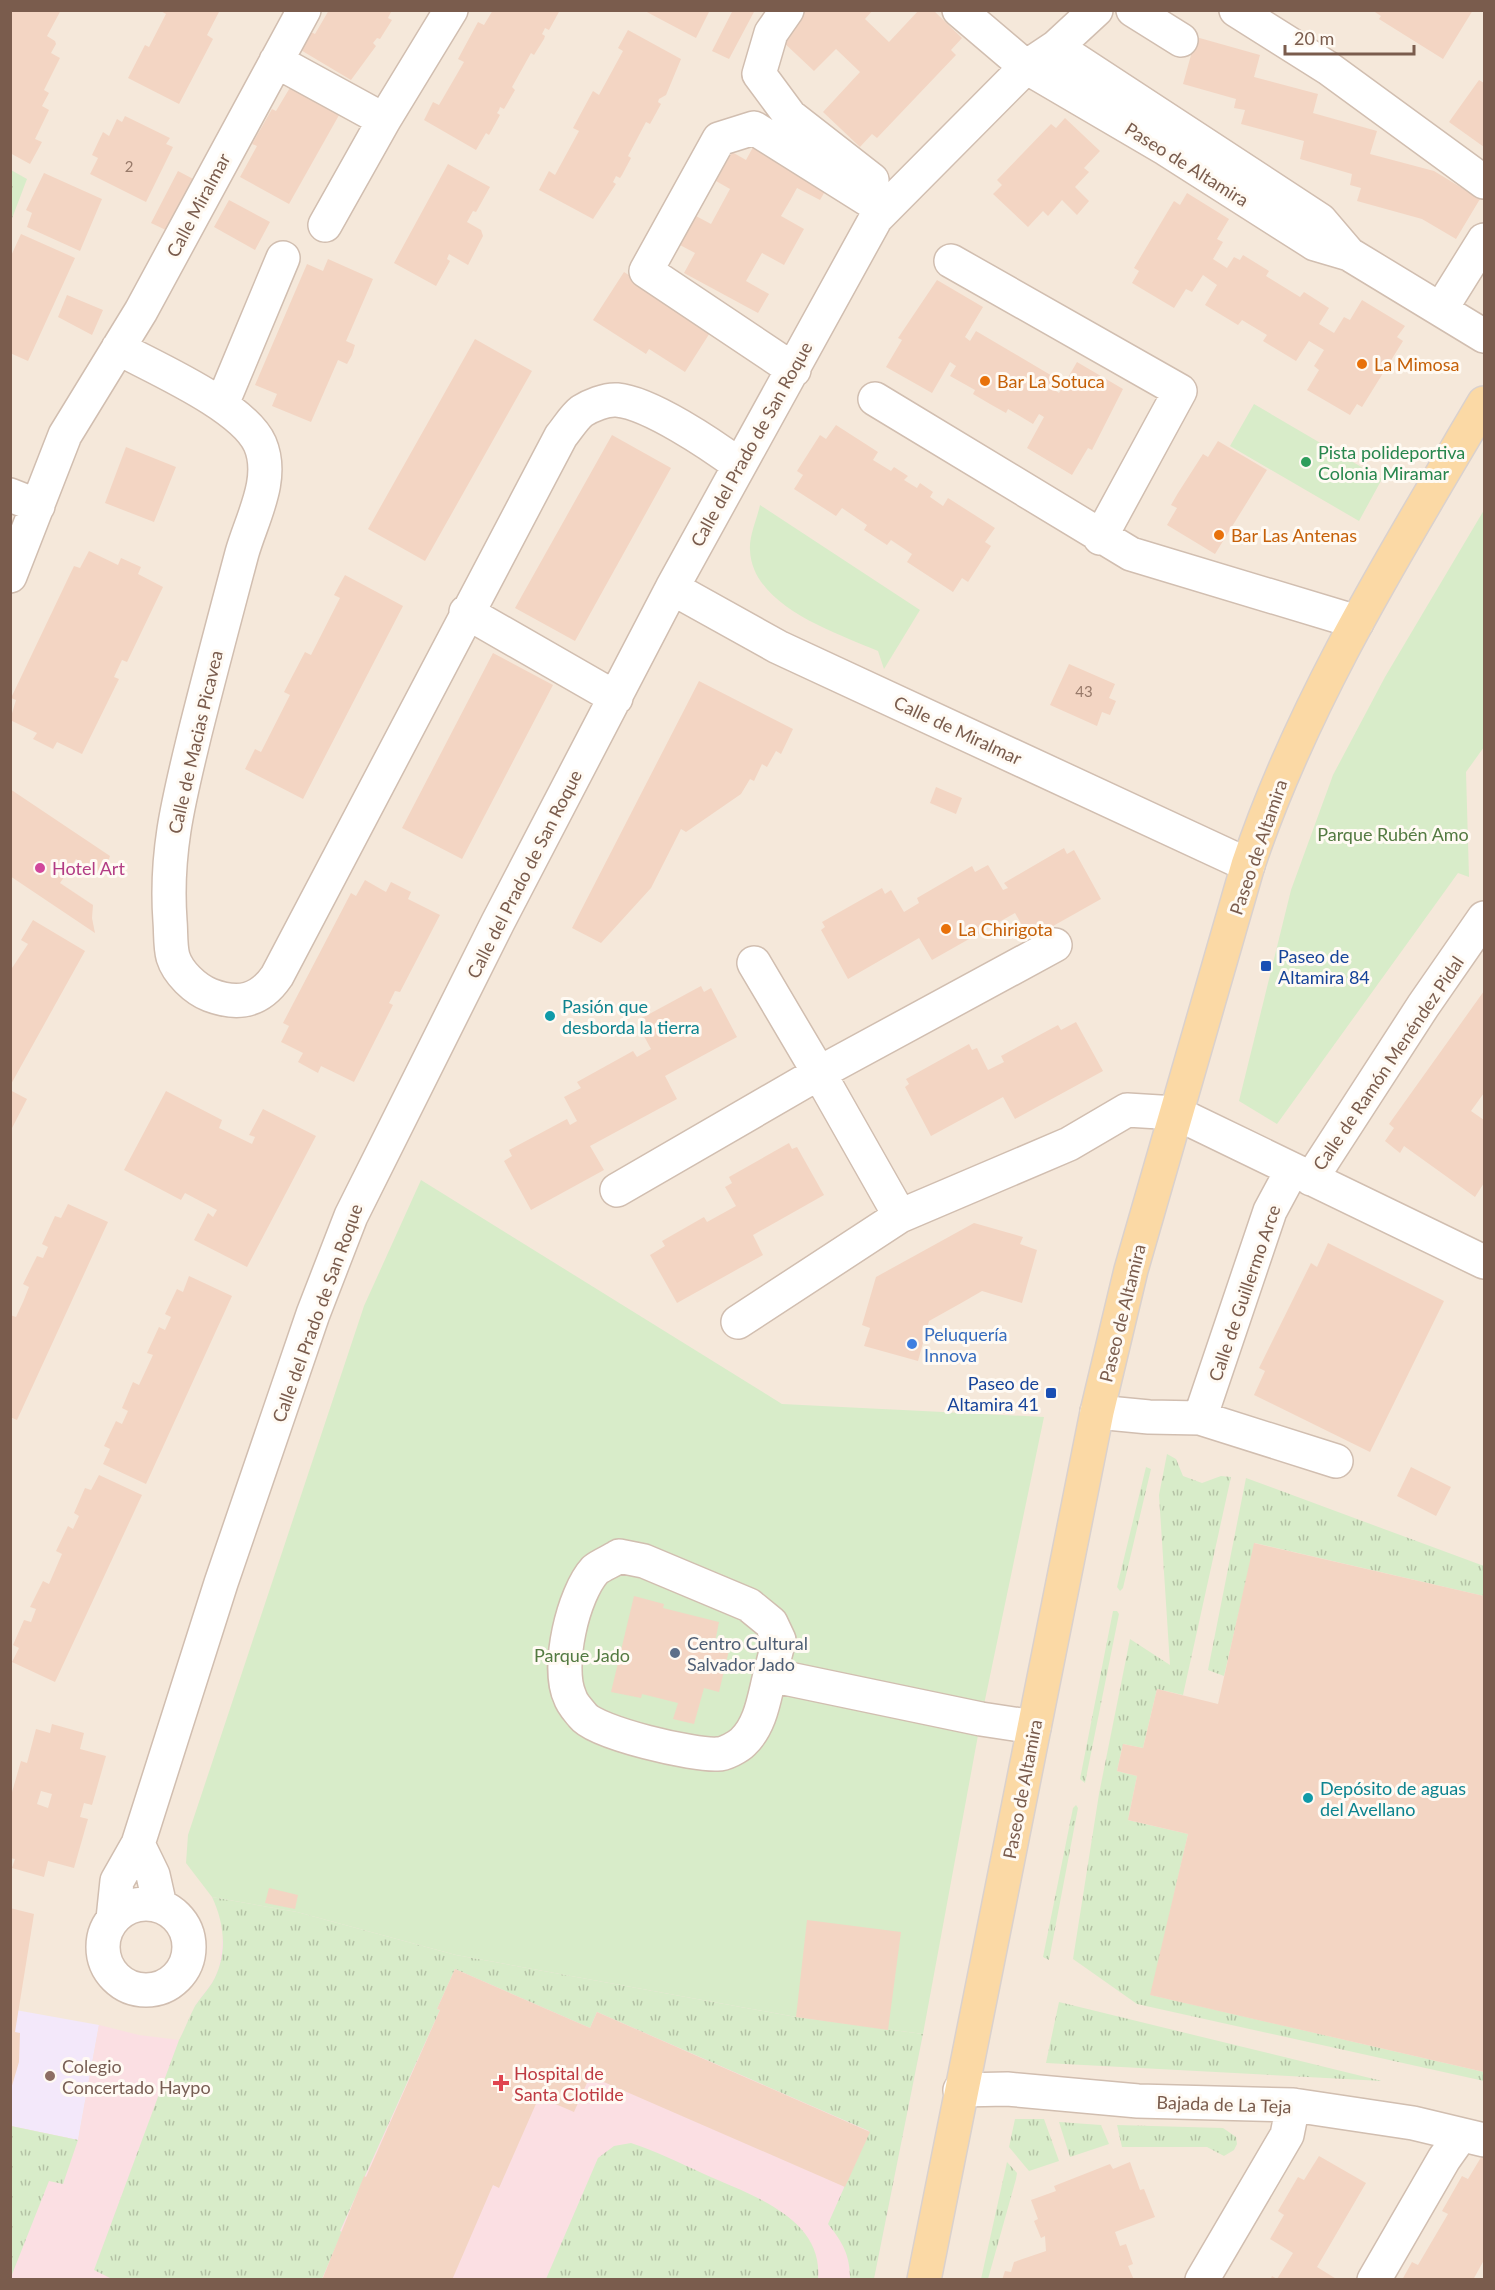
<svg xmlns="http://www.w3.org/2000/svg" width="1495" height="2290" font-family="Lato,sans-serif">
	<defs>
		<pattern id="grass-tufts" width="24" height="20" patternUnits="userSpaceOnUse" patternTransform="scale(1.5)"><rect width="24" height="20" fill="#d8ecc9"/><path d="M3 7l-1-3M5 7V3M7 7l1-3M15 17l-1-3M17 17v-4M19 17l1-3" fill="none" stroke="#b4c2a5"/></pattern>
	</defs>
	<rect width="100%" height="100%" fill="#fdf6ec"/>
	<path fill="#f5e8da" d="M11 11H1484V2279H11Z"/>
	<path fill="#f3e8fa" d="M10 2009 99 2025 78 2140 11 2126Z"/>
	<path fill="#fbdfe3" d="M212 1897 297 1912 456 1955 796 2017 923 2034 874 2279H11L10 2126 78 2140 99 2025 139 2035 179 2040 196 2004 213 1981 219 1968 223 1933 221 1916Z"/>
	<path fill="url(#grass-tufts)" d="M11 170 27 179 11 221Z
		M1167 1454 1176 1459 1183 1476 1202 1483 1221 1476 1231 1477 1183 1695 1157 1689 1143 1748 1123 1744 1117 1771 1137 1776 1128 1820 1188 1834 1151 1995 1484 2072V2081L1137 2004 1073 1959 1099 1794 1130 1639 1170 1665 1159 1495Z
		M1146 1467 1151 1469 1123 1588 1120 1591 1117 1587Z
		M1246 1478 1484 1566V1596L1255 1543 1224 1676 1208 1670Z
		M1113 1611H1117L1119 1614 1085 1783 1080 1779Z
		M1076 1805 1078 1808 1049 1960 1043 1957 1073 1808Z
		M212 1897 297 1912 456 1955 796 2017 923 2034 874 2279H850C850 2255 843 2243 828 2224L869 2131 597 2012 590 2028 455 1969 437 2009 440 2010 340 2231 342 2232 322 2279 114 2280 94 2270 179 2040C185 2029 189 2017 195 2006 200 1998 207 1991 212 1983 228 1956 225 1924 212 1897Z
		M1059 2002 1382 2081 1046 2063Z
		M1015 2119H1044L1059 2161 1029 2171 1009 2147Z
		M1059 2122 1101 2125 1109 2144 1070 2157Z
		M1117 2125 1223 2128 1236 2137 1237 2144 1234 2150 1224 2156 1207 2147H1122Z
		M11 2126 78 2140 63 2184 49 2181 11 2277Z
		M631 2143C656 2151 680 2163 704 2174 748 2194 824 2217 818 2279H546L598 2158 614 2146Z
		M1007 2162 1017 2173 1016 2179 988 2279H981Z"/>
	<path fill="#d8ecc9" d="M1254 404 1382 479 1359 521 1230 446Z
		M760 505 920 610 884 669 878 651C836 633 752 606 750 550 749 536 757 519 760 505Z
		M1484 510V747L1466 772 1469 877 1458 873 1277 1124 1239 1101 1291 890 1333 775 1385 677Z
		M421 1180 782 1404 1044 1417 981 1719 923 2034 796 2017 456 1955 297 1912 212 1897 186 1863 188 1835 364 1306Z"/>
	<path fill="#f3d5c3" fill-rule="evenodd" d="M10 10H61L47 36 55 41 56 44 51 53 60 58 44 90 49 93 42 106 49 110 35 139 42 142 30 164 10 153Z
		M159 10H220L207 35 213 39 179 104 128 78 145 45 149 47 166 14Z
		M329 10H392L388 18 392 20 380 39 377 38 373 43 376 46 351 80 299 49 309 31 315 34Z
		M493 10H560L549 30 545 28 542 34 545 36 544 39 534 55 531 53 512 87 515 90 504 109 500 107 499 110 497 113 500 115 489 135 486 133 476 150 424 120 433 102 439 105 464 62 458 59 478 22 484 25Z
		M643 10H710L696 38Z
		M733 10H755L729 59 712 51Z
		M800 10H873L865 19 889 42 919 10H933L962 38 951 50 956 55 877 138 872 134 860 147 823 112 860 72 836 49 814 71 781 40Z
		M1372 10H1473L1443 59 1379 19 1381 16Z
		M628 30 681 59 666 95 659 99 658 102 661 104 650 124 646 122 628 156 631 158 622 175 620 178 616 176 613 182 616 184 593 219 539 190 549 171 555 175 579 131 573 128 593 91 599 95 623 51 618 48Z
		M1196 37 1260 55 1254 77 1318 94 1313 113 1377 131 1370 154 1434 171 1480 199 1456 239 1422 219 1357 201 1361 188 1350 185 1352 174 1300 159 1304 141 1241 124 1245 110 1234 108 1236 99 1183 84Z
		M1479 80 1484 83V147L1449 122Z
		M294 81 343 108 289 204 240 177 257 146 252 144 272 109 276 111Z
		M125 116 170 138 166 144 173 147 146 202 90 174 98 158 92 155 103 132 109 136 117 119 122 122Z
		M1065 118 1100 151 1084 168 1089 172 1075 187 1089 201 1077 215 1062 200 1048 216 1043 211 1028 227 993 194 1002 185 997 180 1051 124 1056 128Z
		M757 140 831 181 820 200 797 188 791 199 781 216 804 229 784 265 762 253 746 281 769 294 758 313 684 273 695 253 680 245 696 216 711 224 730 189 716 181 732 152 746 160Z
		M448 164 490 187 476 212 473 211 467 222 481 230 483 236 468 265 449 254 447 259 450 261 436 286 394 263Z
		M178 171 197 181 168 231 151 223Z
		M44 173 102 199 80 251 27 227 32 213 26 210Z
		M1187 193 1229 219 1217 239 1223 242 1213 259 1227 268 1234 257 1240 260 1243 255 1269 271 1266 276 1300 297 1304 292 1329 308 1319 324 1334 333 1344 317 1350 320 1362 300 1405 326 1397 337 1403 341 1362 407 1357 404 1350 415 1307 390 1319 370 1314 366 1324 350 1309 341 1296 361 1263 341 1267 335 1242 320 1238 325 1205 305 1217 285 1203 275 1192 292 1186 289 1174 308 1132 283 1139 271 1134 268 1174 201 1180 205Z
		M229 200 270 222 255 250 214 227Z
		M21 234 75 258 28 361 10 353V258Z
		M328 259 373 279 346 341 355 345 352 355 347 364 338 360 311 422 272 406 277 394 255 385 307 264 323 271Z
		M624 272 713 328 685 372 649 349 646 354 593 320Z
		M937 280 983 307 965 337 970 341 976 331 1059 380 1053 389 1059 393 1077 362 1123 389 1092 450 1088 448 1072 475 1027 448 1044 417 1039 414 1033 424 1008 409 1006 413 990 404 973 394 975 390 950 376 956 366 950 362 932 393 886 367 902 340 898 338Z
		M67 295 103 310 92 335 58 317Z
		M475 339 532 371 425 561 368 529Z
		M836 425 878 452 873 460 891 471 894 467 908 476 904 480 917 488 920 483 933 492 930 497 943 506 948 498 995 528 985 542 991 546 968 582 962 578 953 592 907 562 912 554 891 540 887 545 864 530 867 525 842 508 836 516 794 489 803 475 797 471 820 435 826 439Z
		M612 435 671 468 575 641 515 608Z
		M1218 441 1267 470 1215 554 1167 525 1177 508 1171 505 1178 493 1203 454 1208 457Z
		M126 447 176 467 154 522 105 503Z
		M89 551 118 565 121 558 141 567 138 574 163 587 127 662 122 660 114 677 119 679 82 754 57 742 53 749 33 739 37 733 10 720 16 700 11 698 74 566 80 568Z
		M345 575 403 606 303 799 245 769 255 749 261 752 290 695 284 692 305 652 311 655 340 598 334 595Z
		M493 653 553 685 462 859 402 828Z
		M1069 664 1115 684 1109 698 1116 701 1110 715 1102 712 1097 726 1050 705Z
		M699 681 793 729 781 754 776 751 767 767 762 764 754 781 750 779 741 794 686 832 681 829 651 888 601 943 572 928Z
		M936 787 962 798 956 814 930 803Z
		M10 789 110 856 103 877 76 859 60 883 93 905 92 918 95 933 10 876Z
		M1064 848 1067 854 1074 850 1101 899 1030 939 1015 913 932 960 919 938 848 979 821 930 825 927 822 922 882 888 885 894 891 890 904 912 919 903 917 898 972 866 975 872 988 865 1003 890 1008 888 1004 883Z
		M365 880 386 892 391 882 411 892 408 899 440 915 400 992 395 991 389 1003 393 1005 354 1082 321 1066 318 1073 298 1062 303 1053 281 1042 289 1026 283 1023 351 893 356 896Z
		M33 920 85 951 10 1086V971L28 944 21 940Z
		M701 986 704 992 711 988 737 1037 665 1076 677 1099 590 1146 604 1170 531 1210 504 1161 512 1156 509 1150 567 1119 570 1125 577 1121 564 1097 581 1088 577 1082 633 1051 637 1057 651 1049 639 1027 643 1025 640 1019Z
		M1484 991V1093L1471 1111 1484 1120V1183L1475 1197 1404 1146 1400 1153 1385 1141 1394 1128 1389 1124Z
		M1076 1022 1103 1071 1015 1119 1003 1097 931 1136 905 1087 909 1084 906 1079 969 1044 972 1050 977 1048 988 1070 1004 1062 1001 1056 1058 1025 1061 1030Z
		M10 1090 27 1099 10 1132Z
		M166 1091 222 1120 219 1128 252 1144 255 1137 249 1135 263 1109 316 1136 247 1267 194 1240 208 1213 213 1217 217 1210 185 1193 181 1200 124 1170Z
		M789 1143 792 1149 797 1147 824 1195 753 1235 763 1255 677 1303 650 1255 665 1246 662 1241 704 1217 707 1222 736 1206 725 1187 732 1183 729 1177Z
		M68 1204 108 1222 17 1420 10 1417V1315L16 1317 23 1302 29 1287 23 1284 37 1256 43 1258 48 1247 42 1244 55 1216 61 1218Z
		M974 1223 1023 1237 1020 1244 1037 1250 1022 1303 982 1291 963 1302 929 1321 918 1361 864 1346 870 1328 862 1325 876 1277Z
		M1328 1243 1444 1301 1370 1452 1254 1395 1265 1371 1259 1368 1311 1263 1317 1267Z
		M189 1276 232 1296 146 1484 103 1464 110 1449 104 1446 116 1421 122 1424 128 1411 122 1408 133 1382 139 1385 153 1355 147 1353 159 1327 165 1330 171 1317 165 1314 177 1289 183 1292Z
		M1411 1467 1451 1487 1436 1516 1397 1496Z
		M99 1475 142 1495 55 1682 12 1662 19 1648 13 1645 24 1620 31 1622 36 1609 30 1607 43 1581 49 1584 62 1554 56 1551 68 1526 73 1529 79 1516 74 1513 85 1488 91 1490Z
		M1254 1543 1484 1596V2072L1150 1995 1188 1834 1128 1820 1137 1776 1117 1771 1123 1744 1143 1748 1157 1689 1218 1704Z
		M634 1596 664 1604 663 1608 719 1622 715 1642 730 1646 719 1692 704 1688 694 1724 673 1719 678 1703 642 1694 641 1698 611 1692Z
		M52 1724 84 1733 80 1749 106 1756 92 1805 84 1803 80 1817 88 1819 74 1868 48 1861 44 1877 12 1868 15 1859 10 1858V1799L21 1761 27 1763 36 1729 50 1733ZM41 1791 52 1794 48 1808 37 1804Z
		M269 1888 298 1895 295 1909 265 1903Z
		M10 1908 34 1914 15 2032 20 2033 19 2062 11 2089Z
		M807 1920 901 1932 888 2030 796 2017Z
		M455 1969 590 2028 597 2012 870 2132 845 2187 590 2076 574 2112 539 2097 499 2188 493 2185 452 2280H322L364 2176 366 2177 440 2010 437 2009Z
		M1483 2154 1484 2260 1473 2280H1402L1412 2262 1418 2265 1448 2214 1442 2211 1462 2176 1468 2179Z
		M1319 2156 1366 2183 1317 2267 1338 2280H1270L1272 2276 1277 2279 1293 2253 1270 2239 1284 2215 1278 2211 1298 2177 1304 2180Z
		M1130 2162 1140 2190 1144 2189 1155 2217 1115 2232 1120 2246 1126 2244 1133 2264 1128 2266 1134 2280H1002L1005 2271 1011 2272 1014 2262 1046 2251 1045 2236 1041 2238 1034 2221 1038 2219 1031 2200 1056 2191 1054 2186 1110 2164 1113 2169Z"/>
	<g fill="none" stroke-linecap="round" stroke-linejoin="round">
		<defs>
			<path id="minor" d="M787 10 771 33 759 74 790 116 872 180
				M959 10 1026 67 1166 149 1315 244 1349 254 1484 336
				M1133 10 1181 40
				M1236 10 1328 68 1484 182
				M1056 47 1320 220 1349 254
				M276 61 384 120
				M325 225 384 120 451 10
				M951 261 1180 391 1100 538
				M1441 309 1484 240
				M118 348C155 368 243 406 260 444 275 479 252 518 242 553 226 613 210 673 195 733 179 799 165 852 170 921 171 932 170 946 173 957 178 973 195 989 210 995 239 1006 260 1001 277 976L561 436C567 429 574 417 582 411 590 406 606 399 617 400 650 403 712 445 739 465
				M794 370 646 271 719 139 754 128 883 209
				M875 399 1131 554 1357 622
				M222 404 283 258
				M10 495 38 506
				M10 576 65 435 141 311 304 10
				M672 588 778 647 1248 865
				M466 612 616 698
				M1055 945 819 1073 900 1216 1069 1144 1127 1110 1176 1113 1484 1262
				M1311 1179 1423 1006 1484 918
				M617 1190 819 1073 754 963
				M738 1322 900 1216
				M1097 1412 1149 1417 1200 1418 1336 1461
				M1200 1418 1270 1211 1292 1170
				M770 1675 779 1640 771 1623 749 1605 644 1561 619 1556C612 1561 601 1565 595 1570 573 1594 556 1667 570 1697 572 1704 579 1711 583 1716 596 1733 695 1756 718 1754 725 1754 738 1747 743 1742 761 1725 764 1698 770 1675L981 1719 1034 1727
				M138 1844 153 1875 160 1906
				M103 1947a43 43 0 1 1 86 0a43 43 0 1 1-86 0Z
				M113 1919 117 1881 138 1844 221 1583 313 1314 351 1216 498 922 672 588 876 218 1026 67 1056 47 1096 10
				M960 2090 1007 2089 1138 2101 1293 2105 1413 2123 1484 2140
				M1202 2280 1287 2135 1293 2105
				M1374 2280 1444 2159 1461 2135"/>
			<path id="major" d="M924 2280 1097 1412 1131 1270 1248 865C1303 701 1396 552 1484 403"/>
		</defs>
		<use href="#minor" stroke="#d1beb0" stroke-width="36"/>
		<use href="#major" stroke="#dad1cd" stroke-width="36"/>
		<use href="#minor" stroke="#fff" stroke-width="33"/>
		<use href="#major" stroke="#fbd9a5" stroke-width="33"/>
	</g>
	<g fill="#e8710a" stroke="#fffaf3" stroke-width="2">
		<circle cx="1362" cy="364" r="6"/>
		<circle cx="985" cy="381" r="6"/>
		<circle cx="1219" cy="535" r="6"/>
		<circle cx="946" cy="929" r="6"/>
	</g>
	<circle fill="#2e9e5b" stroke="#fffaf3" stroke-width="2" cx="1306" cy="462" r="6"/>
	<circle fill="#d1479c" stroke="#fffaf3" stroke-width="2" cx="40" cy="868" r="6"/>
	<g fill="#1a4fb4" stroke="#fffaf3" stroke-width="2">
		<rect x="1260" y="960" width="12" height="12" rx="3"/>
		<rect x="1045" y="1387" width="12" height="12" rx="3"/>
	</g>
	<g fill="#0f9aa8" stroke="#fffaf3" stroke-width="2">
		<circle cx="550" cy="1016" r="6"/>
		<circle cx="1308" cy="1798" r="6"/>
	</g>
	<circle fill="#3f7fe0" stroke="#fffaf3" stroke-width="2" cx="912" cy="1344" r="6"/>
	<circle fill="#5c6f8a" stroke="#fffaf3" stroke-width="2" cx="675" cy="1653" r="6"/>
	<circle fill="#8d6e63" stroke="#fffaf3" stroke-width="2" cx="50" cy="2076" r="6"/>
	<path fill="#e0444e" stroke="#fffaf3" stroke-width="2" d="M498 2074h6v6h6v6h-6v6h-6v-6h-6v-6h6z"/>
	<g text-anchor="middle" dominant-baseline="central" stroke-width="6" stroke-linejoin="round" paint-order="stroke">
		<g font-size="15" fill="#987a6a">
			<text x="129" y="166">2</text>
			<text x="1084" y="691">43</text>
		</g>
		<g font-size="18" fill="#7a5c4d" stroke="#fffaf3">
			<text transform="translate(1187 164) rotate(32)">Paseo de Altamira</text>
			<text transform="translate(198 205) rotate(-62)">Calle Miralmar</text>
			<text transform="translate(751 444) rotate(-61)">Calle del Prado de San Roque</text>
			<text transform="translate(958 730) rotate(25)">Calle de Miralmar</text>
			<text transform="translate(195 742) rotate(-77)">Calle de Macias Picavea</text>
			<text transform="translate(1258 847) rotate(-71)">Paseo de Altamira</text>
			<text transform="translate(524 874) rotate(-63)">Calle del Prado de San Roque</text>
			<text transform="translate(1388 1063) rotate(-56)">Calle de Ramón Menéndez Pidal</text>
			<text transform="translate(1244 1293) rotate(-71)">Calle de Guillermo Arce</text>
			<text transform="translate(317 1313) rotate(-70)">Calle del Prado de San Roque</text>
			<text transform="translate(1122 1313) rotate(-76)">Paseo de Altamira</text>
			<text transform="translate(1022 1789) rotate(-79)">Paseo de Altamira</text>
			<text transform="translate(1224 2104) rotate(2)">Bajada de La Teja</text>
		</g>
		<g font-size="18" fill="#c56008" stroke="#fffaf3" text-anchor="start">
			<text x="1374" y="364">La Mimosa</text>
			<text x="997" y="381">Bar La Sotuca</text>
			<text x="1231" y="535">Bar Las Antenas</text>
			<text x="958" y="929">La Chirigota</text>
		</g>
		<g font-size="18" fill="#27864d" stroke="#fffaf3" text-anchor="start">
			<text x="1318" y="452">Pista polideportiva<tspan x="1318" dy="21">Colonia Miramar</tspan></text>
		</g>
		<g font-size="18" fill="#537a41" stroke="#fffaf3">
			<text x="1393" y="834">Parque Rubén Amo</text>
			<text x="582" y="1655">Parque Jado</text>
		</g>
		<g font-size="18" fill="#b23c85" stroke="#fffaf3" text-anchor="start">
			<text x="52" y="868">Hotel Art</text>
		</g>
		<g font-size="18" fill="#164399" stroke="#fffaf3" text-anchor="start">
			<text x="1278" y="956">Paseo de<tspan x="1278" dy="21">Altamira 84</tspan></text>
			<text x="1039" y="1383" text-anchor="end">Paseo de<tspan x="1039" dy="21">Altamira 41</tspan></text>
		</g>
		<g font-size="18" fill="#0d838f" stroke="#fffaf3" text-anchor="start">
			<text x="562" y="1006">Pasión que<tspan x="562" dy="21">desborda la tierra</tspan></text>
			<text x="1320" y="1788">Depósito de aguas<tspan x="1320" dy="21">del Avellano</tspan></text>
		</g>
		<g font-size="18" fill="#366cbe" stroke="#fffaf3" text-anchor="start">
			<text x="924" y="1334">Peluquería<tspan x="924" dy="21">Innova</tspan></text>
		</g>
		<g font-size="18" fill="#4e5e75" stroke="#fffaf3" text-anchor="start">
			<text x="687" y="1643">Centro Cultural<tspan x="687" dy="21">Salvador Jado</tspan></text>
		</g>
		<g font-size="18" fill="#785e54" stroke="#fffaf3" text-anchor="start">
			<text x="62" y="2066">Colegio<tspan x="62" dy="21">Concertado Haypo</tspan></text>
		</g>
		<g font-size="18" fill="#be3a42" stroke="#fffaf3" text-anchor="start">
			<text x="514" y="2073">Hospital de<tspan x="514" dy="21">Santa Clotilde</tspan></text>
		</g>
	</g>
	<rect width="1495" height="2290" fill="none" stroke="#7a5c4d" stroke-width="24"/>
	<path d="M1285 45v9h129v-9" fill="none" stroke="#7a5c4d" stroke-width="3"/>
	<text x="1294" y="45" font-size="18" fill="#7a5c4d" stroke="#fffaf3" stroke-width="4.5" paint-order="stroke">20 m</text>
</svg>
